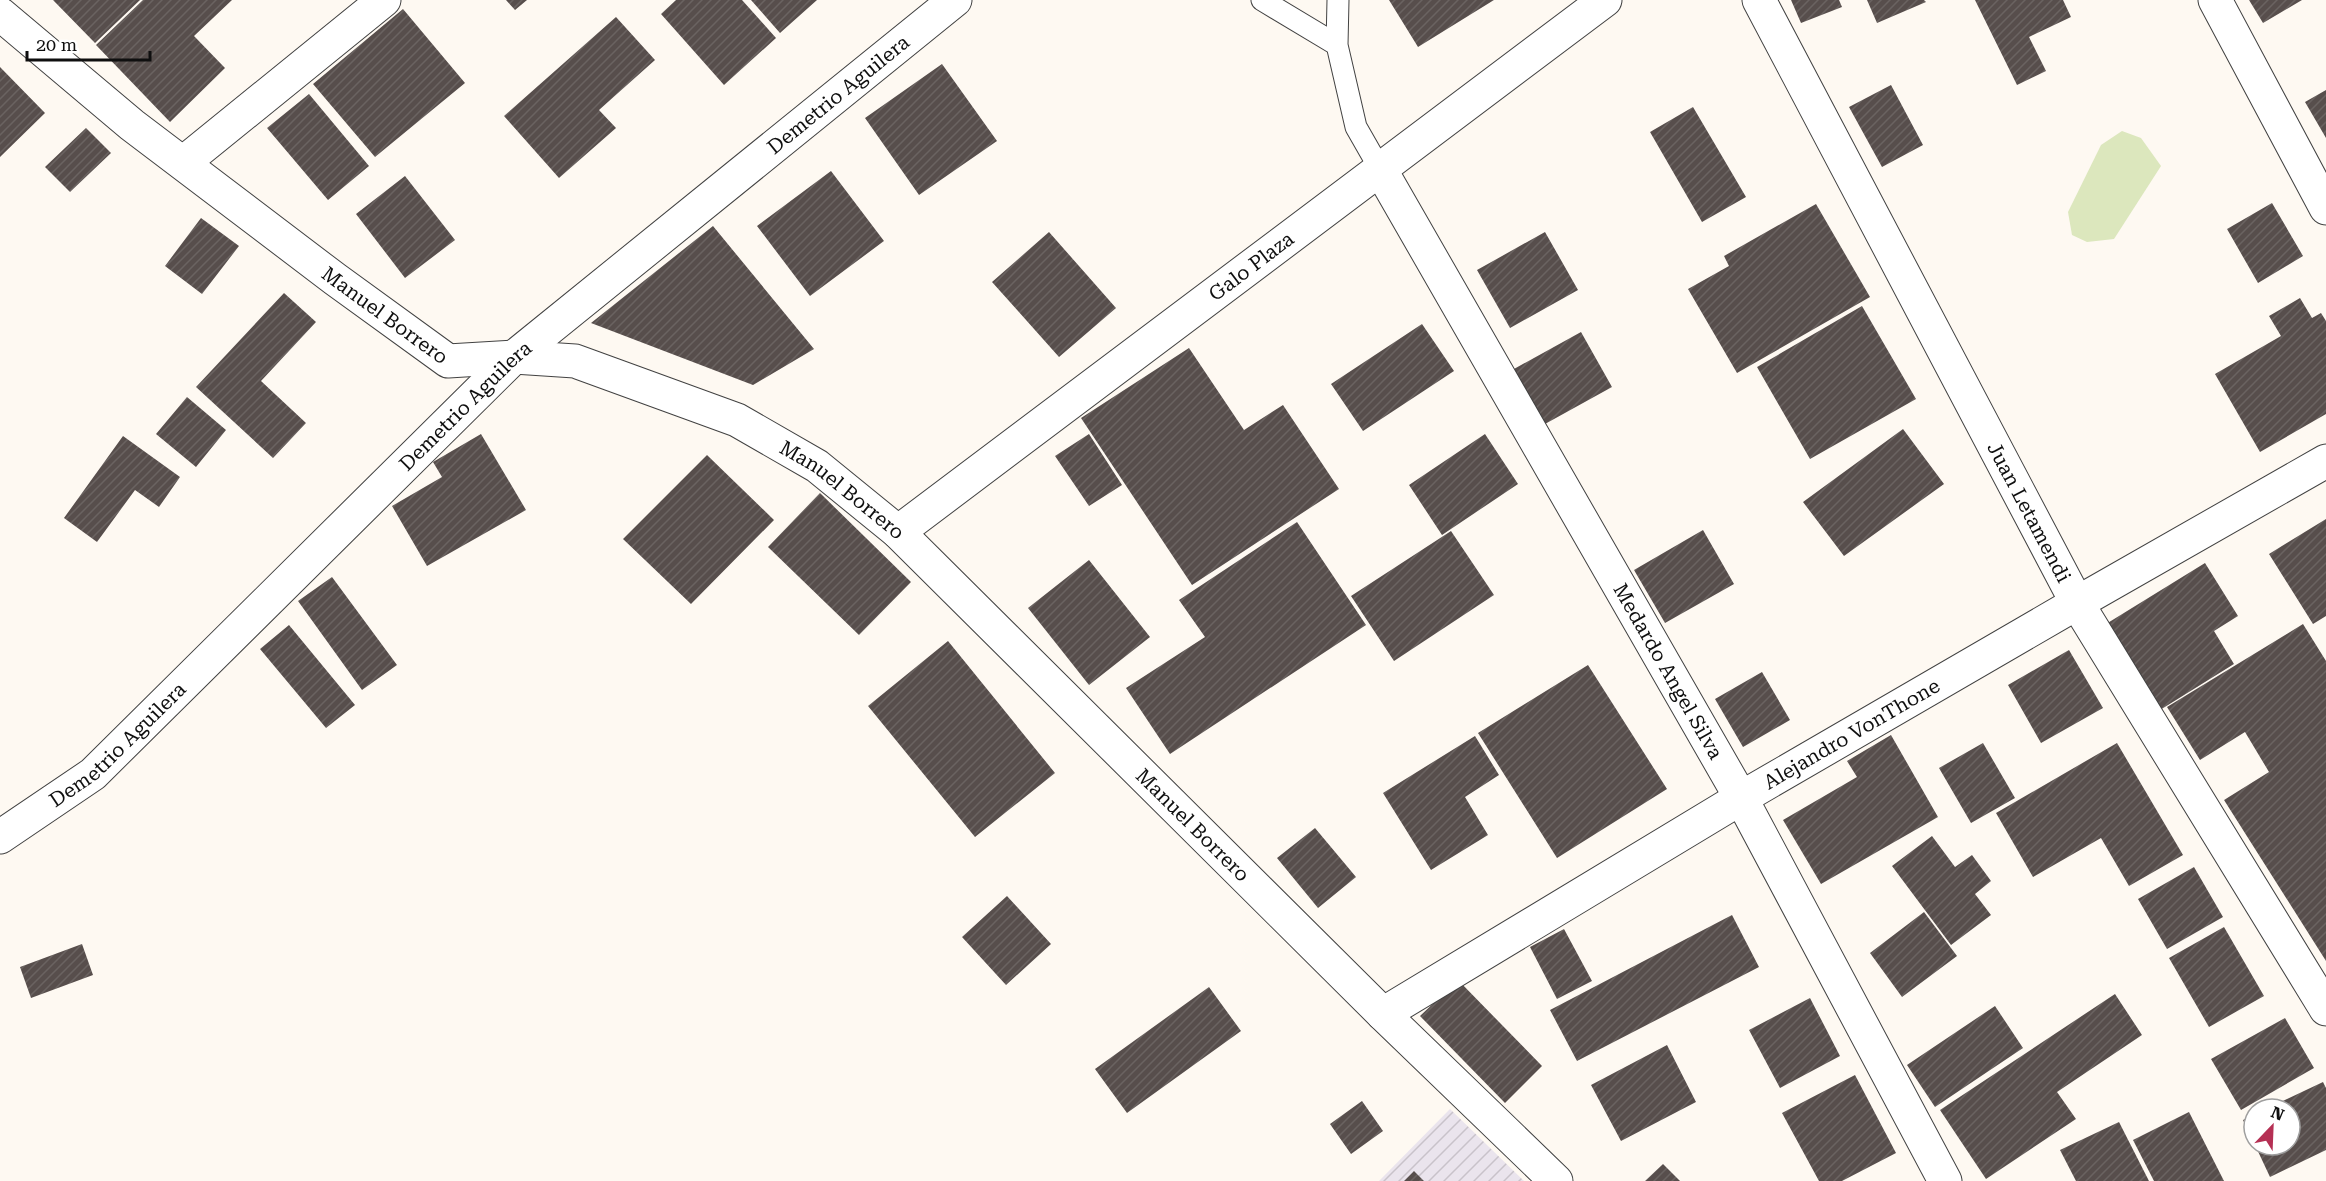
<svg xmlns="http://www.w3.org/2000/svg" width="2326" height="1181" font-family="'Roboto Serif',serif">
	<defs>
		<pattern id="industrial-furrows" width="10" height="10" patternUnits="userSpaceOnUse" patternTransform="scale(1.5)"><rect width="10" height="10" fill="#eae4ed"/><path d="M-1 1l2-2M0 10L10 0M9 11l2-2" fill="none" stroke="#c8c2ca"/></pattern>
		<pattern id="building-hatch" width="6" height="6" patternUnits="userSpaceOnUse" patternTransform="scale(1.5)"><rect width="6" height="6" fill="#574e4c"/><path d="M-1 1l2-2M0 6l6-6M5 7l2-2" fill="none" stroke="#6a6361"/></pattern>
	</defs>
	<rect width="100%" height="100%" fill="#fef9f2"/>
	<path fill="url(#industrial-furrows)" d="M1450 1109 1524 1181H1379Z"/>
	<path fill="#dce7bd" d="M2122 131 2141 138 2161 166 2114 239 2087 242 2072 235 2068 212 2101 145Z"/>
	<path fill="url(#building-hatch)" d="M53 0H140L95 43Z
		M143 0H232L194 36 225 68 170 122 96 45Z
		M506 0H527L515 10Z
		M676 0H742L776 38 724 85 661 14Z
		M751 0H817L780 33Z
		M1389 0H1494L1418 47Z
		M1791 0H1839L1842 7 1801 23Z
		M1867 0H1924L1926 2 1877 23Z
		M1975 0H2063L2071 17 2029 37 2046 71 2017 85Z
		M2249 0H2302L2263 23Z
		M403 9 465 83 375 157 313 84Z
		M616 17 655 60 599 110 616 128 559 178 504 116Z
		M942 64 997 141 919 195 865 118Z
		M0 67 45 113 0 157Z
		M1891 85 1923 145 1882 167 1849 107Z
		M2326 90V138L2305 102Z
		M309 94 369 166 328 200 267 128Z
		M1693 107 1746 197 1702 222 1650 132Z
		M86 128 111 153 70 192 45 167Z
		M831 171 884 241 810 296 757 226Z
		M405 176 455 240 405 278 356 214Z
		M2272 203 2303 256 2258 283 2227 229Z
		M1816 204 1870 297 1737 373 1688 289 1729 266 1724 256Z
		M201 218 239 246 202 294 165 266Z
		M713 226 814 349 753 385 591 323Z
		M1049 232 1116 308 1059 357 992 282Z
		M1545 232 1578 290 1510 328 1477 270Z
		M284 293 316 322 261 381 306 423 273 458 196 387Z
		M2300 298 2312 318 2321 313 2326 321V414L2260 452 2215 374 2281 336 2269 316Z
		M1862 306 1916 399 1810 459 1757 367Z
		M1422 324 1454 371 1363 431 1331 384Z
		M1581 332 1612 387 1545 424 1514 369Z
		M1189 348 1244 430 1283 405 1339 489 1192 585 1081 418Z
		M187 397 226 430 196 467 156 434Z
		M1903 429 1944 484 1844 556 1803 502Z
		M481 434 526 510 427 566 392 506 442 477 433 462Z
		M1089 434 1122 485 1089 506 1055 456Z
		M1485 434 1518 484 1442 535 1409 485Z
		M123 436 180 477 159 507 135 490 97 542 64 518Z
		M707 455 774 520 691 604 623 539Z
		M820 493 911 582 859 635 768 547Z
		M2326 519V616L2313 624 2269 554Z
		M1297 522 1366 625 1170 754 1126 688 1205 637 1179 600Z
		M1703 530 1734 584 1665 623 1634 570Z
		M1451 531 1494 595 1394 661 1351 596Z
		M1089 560 1150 637 1089 685 1028 608Z
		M2205 563 2238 616 2214 631 2234 664 2160 710 2106 624Z
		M332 577 397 665 362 690 298 601Z
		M2303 624 2326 661V961L2224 800 2269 772 2245 732 2200 760 2167 707Z
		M289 625 355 705 326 728 260 649Z
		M948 641 1055 773 975 837 868 706Z
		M2069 650 2103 708 2041 743 2008 685Z
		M1588 665 1667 789 1557 858 1478 733Z
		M1762 672 1790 720 1743 747 1715 699Z
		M1891 735 1938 817 1821 884 1783 820 1857 777 1847 761Z
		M1475 736 1499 775 1465 797 1488 835 1431 870 1383 793Z
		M1983 743 2015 798 1971 823 1939 768Z
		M2117 743 2183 855 2129 886 2101 838 2033 877 1996 813Z
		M1315 828 1356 877 1318 908 1277 858Z
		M1932 836 1955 867 1972 855 1991 881 1975 894 1991 915 1951 945 1892 866Z
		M2194 867 2223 917 2167 949 2138 899Z
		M1007 896 1051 944 1006 985 962 937Z
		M1924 912 1957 956 1902 997 1870 953Z
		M1732 915 1759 967 1577 1061 1550 1010Z
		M2224 927 2264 996 2209 1027 2169 958Z
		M1564 929 1592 981 1557 999 1530 947Z
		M82 944 93 975 31 998 20 967Z
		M1458 980 1542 1066 1505 1103 1420 1016Z
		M1209 987 1241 1031 1127 1113 1095 1069Z
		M2115 994 2142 1035 2057 1092 2076 1119 1986 1179 1940 1110Z
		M1810 998 1840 1056 1780 1088 1749 1030Z
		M1995 1006 2023 1048 1935 1107 1907 1065Z
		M2285 1018 2314 1068 2241 1110 2211 1059Z
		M1667 1045 1696 1102 1621 1141 1591 1085Z
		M1855 1075 1896 1153 1842 1181H1819L1782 1113Z
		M2323 1082 2326 1088V1150L2270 1177 2255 1145H2290V1109H2266Z
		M1362 1101 1383 1131 1351 1154 1330 1124Z
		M2189 1112 2224 1181H2154L2133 1140Z
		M2254 1115V1144L2243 1120Z
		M2119 1122 2149 1181H2076L2060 1150Z
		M1663 1164 1680 1181H1645Z
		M1414 1171 1424 1181H1404Z"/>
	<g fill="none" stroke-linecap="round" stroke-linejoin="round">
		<defs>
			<path id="service" d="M1262 0 1337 45
				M1338 0 1337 45 1356 127 1380 169"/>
			<g id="minor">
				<path id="s1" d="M1759 0 2077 603 2326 1009"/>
				<path d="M2215 0 2326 208"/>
				<path id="s2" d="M0 14 132 125 335 279 448 361 514 357 575 361 737 420 817 466 898 532 1383 1014 1556 1181"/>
				<path d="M183 163 384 0"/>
				<path id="s3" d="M1380 169 1741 798 1945 1181"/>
				<path id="s4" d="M898 532 1605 0"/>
				<path id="s5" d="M0 837 93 774 514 357 955 0"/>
				<path id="s6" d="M1383 1014 1741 798 2077 603 2326 461"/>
			</g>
		</defs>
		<use href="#service" stroke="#424242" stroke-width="23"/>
		<use href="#minor" stroke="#424242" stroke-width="35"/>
		<use href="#service" stroke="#fff" stroke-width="21"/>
		<use href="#minor" stroke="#fff" stroke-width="33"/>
	</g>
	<g text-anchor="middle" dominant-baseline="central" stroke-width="6" stroke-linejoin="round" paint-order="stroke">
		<g font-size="20" fill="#0f0f0f" stroke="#fff">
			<text stroke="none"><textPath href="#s5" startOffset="1122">Demetrio Aguilera</textPath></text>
			<text stroke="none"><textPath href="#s4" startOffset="442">Galo Plaza</textPath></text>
			<text stroke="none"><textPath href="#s2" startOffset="489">Manuel Borrero</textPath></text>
			<text stroke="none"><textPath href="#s5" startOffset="636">Demetrio Aguilera</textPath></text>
			<text stroke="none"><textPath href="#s2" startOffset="993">Manuel Borrero</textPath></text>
			<text stroke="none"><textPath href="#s1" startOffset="579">Juan Letamendi</textPath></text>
			<text stroke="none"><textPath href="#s3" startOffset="579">Medardo Angel Silva</textPath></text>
			<text stroke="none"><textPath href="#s6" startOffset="546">Alejandro VonThone</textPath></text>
			<text stroke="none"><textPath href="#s5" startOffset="150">Demetrio Aguilera</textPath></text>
			<text stroke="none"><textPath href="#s2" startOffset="1479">Manuel Borrero</textPath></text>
		</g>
	</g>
	<g transform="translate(2272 1127) rotate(23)"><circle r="28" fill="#ffffff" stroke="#9f9f9f" stroke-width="1.5"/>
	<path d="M0-4.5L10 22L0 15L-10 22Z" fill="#b53054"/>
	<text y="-9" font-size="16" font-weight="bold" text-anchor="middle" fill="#0f0f0f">N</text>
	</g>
	<path d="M27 51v9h123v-9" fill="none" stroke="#0f0f0f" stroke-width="3"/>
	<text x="36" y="51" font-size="18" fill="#0f0f0f" stroke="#ffffff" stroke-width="4.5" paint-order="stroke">20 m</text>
</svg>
